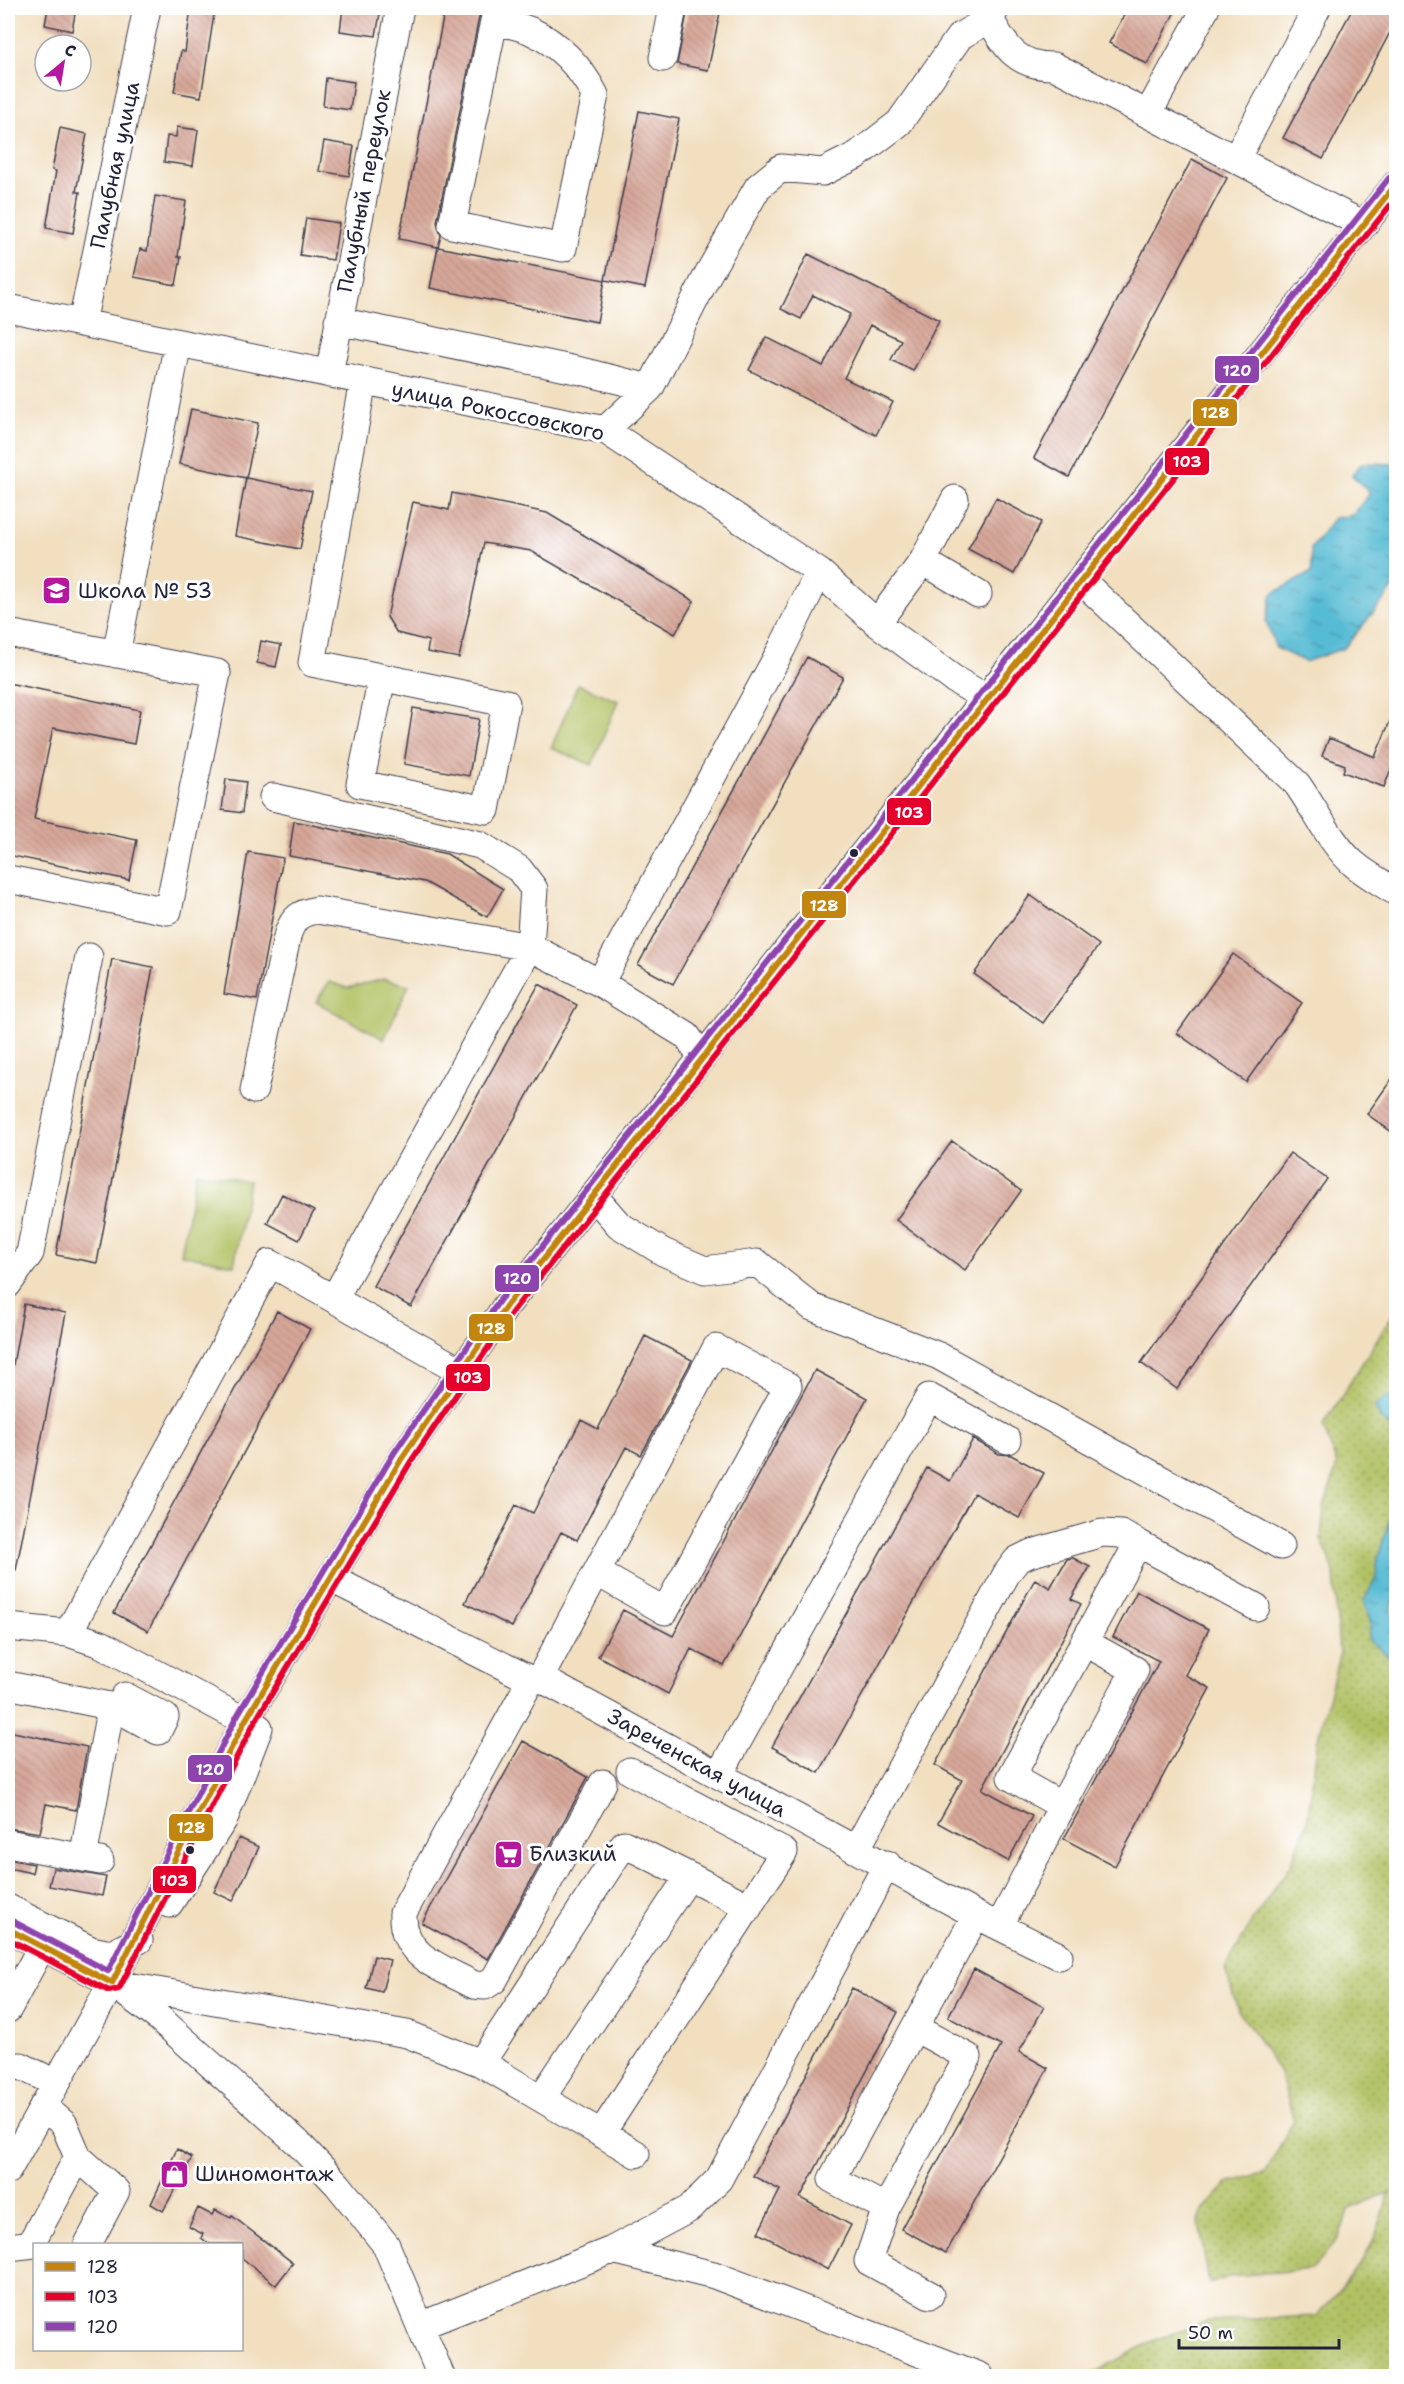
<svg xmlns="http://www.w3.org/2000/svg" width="1404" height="2384" font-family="'Shantell Sans',sans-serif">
	<defs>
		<pattern id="grass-dots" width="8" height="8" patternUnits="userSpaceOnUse" patternTransform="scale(1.5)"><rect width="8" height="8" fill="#b1c164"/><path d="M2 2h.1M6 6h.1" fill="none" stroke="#909c54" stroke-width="1.8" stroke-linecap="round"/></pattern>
		<pattern id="water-ripples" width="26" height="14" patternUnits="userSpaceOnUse" patternTransform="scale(1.5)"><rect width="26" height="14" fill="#56bbd4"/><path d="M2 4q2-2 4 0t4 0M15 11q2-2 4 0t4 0" fill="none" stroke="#4798ad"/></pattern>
		<pattern id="building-back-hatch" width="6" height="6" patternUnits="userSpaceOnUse" patternTransform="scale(1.5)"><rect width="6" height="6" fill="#d7a799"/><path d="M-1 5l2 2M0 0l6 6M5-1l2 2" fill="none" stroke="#b88f85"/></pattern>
	</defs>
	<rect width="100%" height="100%" fill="#fff"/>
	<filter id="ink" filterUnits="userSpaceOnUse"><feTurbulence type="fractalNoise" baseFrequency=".0167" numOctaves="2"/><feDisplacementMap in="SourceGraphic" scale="12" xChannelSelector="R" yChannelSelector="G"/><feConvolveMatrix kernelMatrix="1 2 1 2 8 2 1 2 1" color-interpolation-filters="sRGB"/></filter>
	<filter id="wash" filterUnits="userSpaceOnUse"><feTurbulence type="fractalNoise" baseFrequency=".008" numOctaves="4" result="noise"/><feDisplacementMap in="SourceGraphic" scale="24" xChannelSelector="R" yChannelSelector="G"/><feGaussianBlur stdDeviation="1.35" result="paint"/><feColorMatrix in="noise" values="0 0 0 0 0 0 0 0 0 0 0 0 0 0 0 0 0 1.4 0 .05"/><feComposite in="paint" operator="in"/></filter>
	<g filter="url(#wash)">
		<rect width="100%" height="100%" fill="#f1dfc0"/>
		<path fill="url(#grass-dots)" stroke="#6a7250" stroke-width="1.5" d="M1396 1309V1397L1386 1398 1380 1418 1396 1432V1499L1378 1558 1376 1578 1364 1601 1371 1624 1368 1639 1396 1663V2376H1101L1093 2373 1150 2342 1208 2321 1317 2316C1353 2275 1378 2249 1388 2193L1349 2209 1339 2237 1313 2269 1231 2276 1209 2284 1199 2221 1204 2209 1228 2183 1266 2172 1294 2120 1279 2071 1238 2010 1225 1969 1254 1918 1290 1866 1307 1823 1318 1738 1339 1656 1334 1572 1321 1538 1324 1508 1337 1465 1323 1426Z"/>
		<path fill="#b1c164" stroke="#6a7250" stroke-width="1.5" d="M578 684 618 701 592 765 551 748Z
			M384 979 409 985 384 1039 316 1002 329 982 348 988Z
			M196 1171 249 1181 234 1265 181 1254Z"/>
		<path fill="url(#water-ripples)" stroke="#3c6e88" stroke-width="1.5" d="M1362 463 1396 464V585L1344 648 1305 662 1276 648 1266 621 1272 594 1312 572 1311 549 1334 518 1353 515 1370 493 1352 475Z
			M1396 1397V1432L1380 1418 1375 1407 1386 1398Z
			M1396 1499V1593L1392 1609 1396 1622V1663L1368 1639 1371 1624 1364 1601 1376 1578 1378 1558Z"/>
		<g id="blocks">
			<path fill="url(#building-back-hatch)" d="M48 8H76L72 31 45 25Z
				M191 8H215L201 97 174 92 181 51 185 52Z
				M343 8H381L376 36 340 31Z
				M445 8H481L437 222 441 236 438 247 399 239Z
				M688 8H721L708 70 677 64Z
				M1128 8H1177L1147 64 1109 43Z
				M1353 8H1396V21L1323 159 1283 138Z
				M326 78 354 82 350 110 323 106Z
				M639 111 679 119 645 288 605 280Z
				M177 127 198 130 193 166 164 162 167 136 176 137Z
				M60 128 87 134 76 192H80L73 233 46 228 56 171 52 170Z
				M324 141 354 146 349 176 319 171Z
				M1192 159 1227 178 1069 477 1034 458Z
				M155 196 186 201 178 257H181L176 285 134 277 140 249 147 251Z
				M306 218 339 223 333 260 300 255Z
				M438 247 605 280 597 322 430 288Z
				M808 254 939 320 913 371 891 360 901 340 870 325 844 378 893 402 876 435 749 370 766 337 823 366 850 314 813 295 801 319 781 309Z
				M191 409 258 423 246 478 179 464Z
				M246 478 312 491 300 549 235 536Z
				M452 493 547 513 694 601 675 634 531 551 484 543 459 658 427 652 429 641 397 633 387 617 413 502 449 510Z
				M996 498 1041 522 1014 574 968 549Z
				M261 641 281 645 276 667 257 663Z
				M807 657 843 677 673 984 638 965Z
				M8 683 140 710 134 744 53 728 34 819 137 840 129 880 8 855Z
				M1396 707V757L1384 787 1343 772 1345 765 1322 756 1329 738 1375 757Z
				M413 708 479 719 469 776 404 764Z
				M226 779 246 782 242 813 222 810Z
				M294 821 447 854 503 889 487 917 425 882 289 856Z
				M248 852 283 858 257 1000 224 994Z
				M1030 895 1099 945 1043 1023 974 974Z
				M1233 954 1302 1003 1246 1082 1177 1033Z
				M112 959 153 967 97 1263 56 1255Z
				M539 984 577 1005 411 1307 373 1286Z
				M1396 1073V1135L1367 1114Z
				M952 1141 1021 1191 965 1270 896 1220Z
				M1290 1153 1327 1179 1177 1389 1141 1363Z
				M282 1194 314 1211 299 1240 267 1223Z
				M24 1304 66 1313 16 1570 8 1569V1392Z
				M277 1311 310 1329 148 1631 114 1613Z
				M645 1336 692 1360 641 1455 626 1447 577 1540 561 1532 512 1627 465 1603 516 1505 533 1513 581 1420 598 1429Z
				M815 1370 867 1398 724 1666 691 1649 668 1694 598 1656 623 1610 673 1636Z
				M973 1439 999 1454 1011 1455 1044 1473 1019 1518 974 1493 819 1773 772 1747 927 1468 950 1481Z
				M1073 1558 1090 1567 1071 1599 1081 1604 982 1789 1032 1816 1008 1861 938 1823 962 1780 935 1765 1035 1579 1050 1588 1067 1559Z
				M1137 1591 1209 1629 1185 1675 1210 1688 1115 1866 1064 1839 1159 1661 1113 1637Z
				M8 1731 87 1747 76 1810 46 1804 40 1833 8 1828Z
				M523 1741 588 1777 488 1959 422 1923Z
				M239 1838 259 1847 233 1901 214 1892Z
				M8 1859 34 1864 32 1873 8 1868Z
				M53 1868 106 1877 102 1896 49 1886Z
				M374 1956 390 1960 382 1992 366 1988Z
				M974 1969 1044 2007 1019 2052 1048 2068 946 2253 901 2229 1001 2046 948 2017Z
				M852 1988 898 2012 800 2198 851 2225 828 2270 758 2233 780 2190 753 2176Z
				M177 2149 192 2158 163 2211 151 2204Z
				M198 2208 212 2215 215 2210 231 2218 232 2216 293 2263 276 2285 242 2258V2244H210L201 2238 203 2234 189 2227Z"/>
		</g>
	</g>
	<g filter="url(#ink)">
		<use href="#blocks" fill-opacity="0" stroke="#413e4f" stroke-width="1.5"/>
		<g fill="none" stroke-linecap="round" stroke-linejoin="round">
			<defs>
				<path id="minor" d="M996 8 990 19C1005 48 1019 67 1054 66L1364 225
					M494 21C506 24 520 26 531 31 559 44 581 68 595 95L563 248 452 225 494 21 497 8
					M663 58 673 8
					M1148 114 1206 8
					M1236 159 1317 8
					M8 308 605 430 819 572 877 623 955 680 986 698
					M338 321 581 371 650 388 605 430
					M82 323 147 8
					M329 374 400 8
					M363 381 312 663 506 703 486 810 360 784 382 678
					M650 388 708 274 758 187 781 168 823 172 857 155 899 123 960 36 990 19
					M923 561 978 594
					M1081 580 1297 784C1314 808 1332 845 1354 864 1367 875 1382 883 1396 892
					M877 623 923 561 955 499
					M8 633 217 673 168 911 8 879
					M116 654 178 343
					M273 797 480 845 519 869 534 889 530 947 334 1299
					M600 983 782 648 819 572
					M254 1090 288 933C294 917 300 913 317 910L530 947 600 983 687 1036 702 1058
					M593 1195 619 1225 663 1252 705 1270 757 1263 812 1307 939 1356 1281 1546
					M8 1284 30 1253 89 957
					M1138 1543 1256 1607
					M332 1579 531 1680 540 1678 976 1915 1059 1956
					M8 1627 68 1633 101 1644 245 1721
					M68 1633 270 1263 461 1371
					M540 1678 716 1348 788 1386 665 1611 598 1573
					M531 1680 403 1913C401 1957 441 1967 474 1985L485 1986 494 1980 603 1783
					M8 1685 114 1707
					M719 1775 929 1397 1007 1440
					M1062 1806 1135 1670 1084 1642
					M8 1843 100 1861
					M856 1850 1007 1573 1017 1560 1029 1554 1102 1533 1121 1534 1138 1543 1011 1777 1062 1806 1000 1925
					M83 1858 109 1716 114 1707 118 1709 158 1731 165 1717 125 1696 118 1709
					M689 1876 749 1907
					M169 1904 224 1819 259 1728
					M8 1908 91 1950 111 1954 139 1940
					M8 1929 112 1983 159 2018 297 2142 338 2185 386 2245 441 2376
					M116 1984 407 2034 481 2063 636 2154
					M8 2009 42 1946
					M481 2063 624 1844 689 1876 542 2097
					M8 2067 21 2066 55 2083
					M43 2106 64 2124 78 2157 116 2191 88 2244
					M601 2134 784 1852 630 1771
					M8 2170 112 1983 245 1721 402 1458 506 1306 986 698 1396 184
					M886 2208 968 2057 915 2028
					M31 2243 78 2157
					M8 2247 35 2244
					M612 2250 714 2275 980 2376
					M930 2295 868 2261 886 2208 832 2179 976 1915
					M420 2326 612 2250 689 2209 719 2179 887 1864"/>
			</defs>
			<use href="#minor" stroke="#413e4f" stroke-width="29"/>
			<use href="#minor" stroke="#fff" stroke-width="27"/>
			<defs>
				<path id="bus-1" d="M8 1929 112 1983 245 1721 402 1458 506 1306 1396 184"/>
				<path id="bus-2" d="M8 1939 109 1991 119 1989 253 1725 410 1463 513 1311 1396 198"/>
				<path id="bus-3" d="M12 1921 108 1971 237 1716 394 1453 499 1301 1389 178"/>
			</defs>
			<use href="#bus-1" stroke="#fff" stroke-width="10"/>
			<use href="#bus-2" stroke="#fff" stroke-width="10"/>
			<use href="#bus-3" stroke="#fff" stroke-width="10"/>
			<use href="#bus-1" stroke="#c2850f" stroke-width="6"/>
			<use href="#bus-2" stroke="#e4002b" stroke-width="6"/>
			<use href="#bus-3" stroke="#8e44ad" stroke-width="6"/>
		</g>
	</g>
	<defs>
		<symbol id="school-square" viewBox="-11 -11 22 22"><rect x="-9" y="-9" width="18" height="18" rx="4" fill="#b5179e" stroke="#fff"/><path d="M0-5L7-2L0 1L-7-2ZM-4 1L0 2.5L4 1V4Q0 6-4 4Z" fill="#fff"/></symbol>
		<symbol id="supermarket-square" viewBox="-11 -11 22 22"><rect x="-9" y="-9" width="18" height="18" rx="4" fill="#b5179e" stroke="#fff"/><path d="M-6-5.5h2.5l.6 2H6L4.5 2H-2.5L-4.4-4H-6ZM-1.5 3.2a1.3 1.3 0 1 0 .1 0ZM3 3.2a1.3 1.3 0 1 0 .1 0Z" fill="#fff"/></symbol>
		<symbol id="shop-square" viewBox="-11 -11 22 22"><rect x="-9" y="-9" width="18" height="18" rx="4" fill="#b5179e" stroke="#fff"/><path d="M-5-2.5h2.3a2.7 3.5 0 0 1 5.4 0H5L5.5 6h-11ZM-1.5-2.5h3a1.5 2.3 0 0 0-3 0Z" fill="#fff"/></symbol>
	</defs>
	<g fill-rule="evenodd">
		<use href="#school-square" x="40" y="574" width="33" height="33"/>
		<use href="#supermarket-square" x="492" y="1838" width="33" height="33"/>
		<use href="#shop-square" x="158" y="2158" width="33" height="33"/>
	</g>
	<g fill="#22223b" stroke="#fff" stroke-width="2">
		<circle cx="854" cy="853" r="5"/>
		<circle cx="190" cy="1850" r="5"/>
	</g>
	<g text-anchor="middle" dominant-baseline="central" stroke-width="6" stroke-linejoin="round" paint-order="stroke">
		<g font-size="21" fill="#22223b" stroke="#fff">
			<text transform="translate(115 165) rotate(-78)">Палубная улица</text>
			<text transform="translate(364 191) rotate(-79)">Палубный переулок</text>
			<text transform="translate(498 411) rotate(12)">улица Рокоссовского</text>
			<text transform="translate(697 1763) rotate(29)">Зареченская улица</text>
		</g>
		<g font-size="21" fill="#22223b" stroke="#fff" text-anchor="start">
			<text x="78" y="591">Школа № 53</text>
			<text x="529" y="1854">Близкий</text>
			<text x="195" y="2174">Шиномонтаж</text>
		</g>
	</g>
	<g stroke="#fff" stroke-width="2">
		<rect x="1214" y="355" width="46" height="29" rx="6" fill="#8e44ad"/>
		<rect x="1192" y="398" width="46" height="29" rx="6" fill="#c2850f"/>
		<rect x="1164" y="447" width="46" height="29" rx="6" fill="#e4002b"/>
		<rect x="886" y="797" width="46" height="29" rx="6" fill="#e4002b"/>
		<rect x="801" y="890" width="46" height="29" rx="6" fill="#c2850f"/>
		<rect x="494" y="1264" width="46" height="29" rx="6" fill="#8e44ad"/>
		<rect x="468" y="1313" width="46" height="29" rx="6" fill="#c2850f"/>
		<rect x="445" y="1363" width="46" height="29" rx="6" fill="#e4002b"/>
		<rect x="187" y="1754" width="46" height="29" rx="6" fill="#8e44ad"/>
		<rect x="168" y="1813" width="46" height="29" rx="6" fill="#c2850f"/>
		<rect x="152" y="1865" width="45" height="29" rx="6" fill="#e4002b"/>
	</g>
	<g font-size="16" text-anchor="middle" font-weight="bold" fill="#fff">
		<text x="1237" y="376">120</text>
		<text x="1215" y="418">128</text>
		<text x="1187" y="467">103</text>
		<text x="909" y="818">103</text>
		<text x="824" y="911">128</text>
		<text x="517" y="1284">120</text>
		<text x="491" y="1334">128</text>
		<text x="468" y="1383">103</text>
		<text x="210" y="1775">120</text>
		<text x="191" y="1833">128</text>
		<text x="174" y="1886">103</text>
	</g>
	<rect width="1404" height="2384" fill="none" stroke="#fff" stroke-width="30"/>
	<rect x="33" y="2243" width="210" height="108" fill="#ffffff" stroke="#a7a7b1" stroke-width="1.5"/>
	<rect x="45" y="2262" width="30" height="9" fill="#c2850f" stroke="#a7a7b1" stroke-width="1.5"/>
	<text x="87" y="2273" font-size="18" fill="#22223b">128</text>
	<rect x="45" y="2292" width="30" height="9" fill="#e4002b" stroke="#a7a7b1" stroke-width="1.5"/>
	<text x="87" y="2303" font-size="18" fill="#22223b">103</text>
	<rect x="45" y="2322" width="30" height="9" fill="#8e44ad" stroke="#a7a7b1" stroke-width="1.5"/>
	<text x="87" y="2333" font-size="18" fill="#22223b">120</text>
	<g transform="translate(63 63) rotate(30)"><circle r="28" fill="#ffffff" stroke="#a7a7b1" stroke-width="1.5"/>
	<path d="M0-4.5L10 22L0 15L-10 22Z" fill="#b5179e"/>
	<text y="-9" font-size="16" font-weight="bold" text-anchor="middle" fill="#22223b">С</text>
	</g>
	<path d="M1179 2339v9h160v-9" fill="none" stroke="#22223b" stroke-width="3"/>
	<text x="1188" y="2339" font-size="18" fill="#22223b" stroke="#ffffff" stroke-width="4.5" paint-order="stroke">50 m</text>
</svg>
